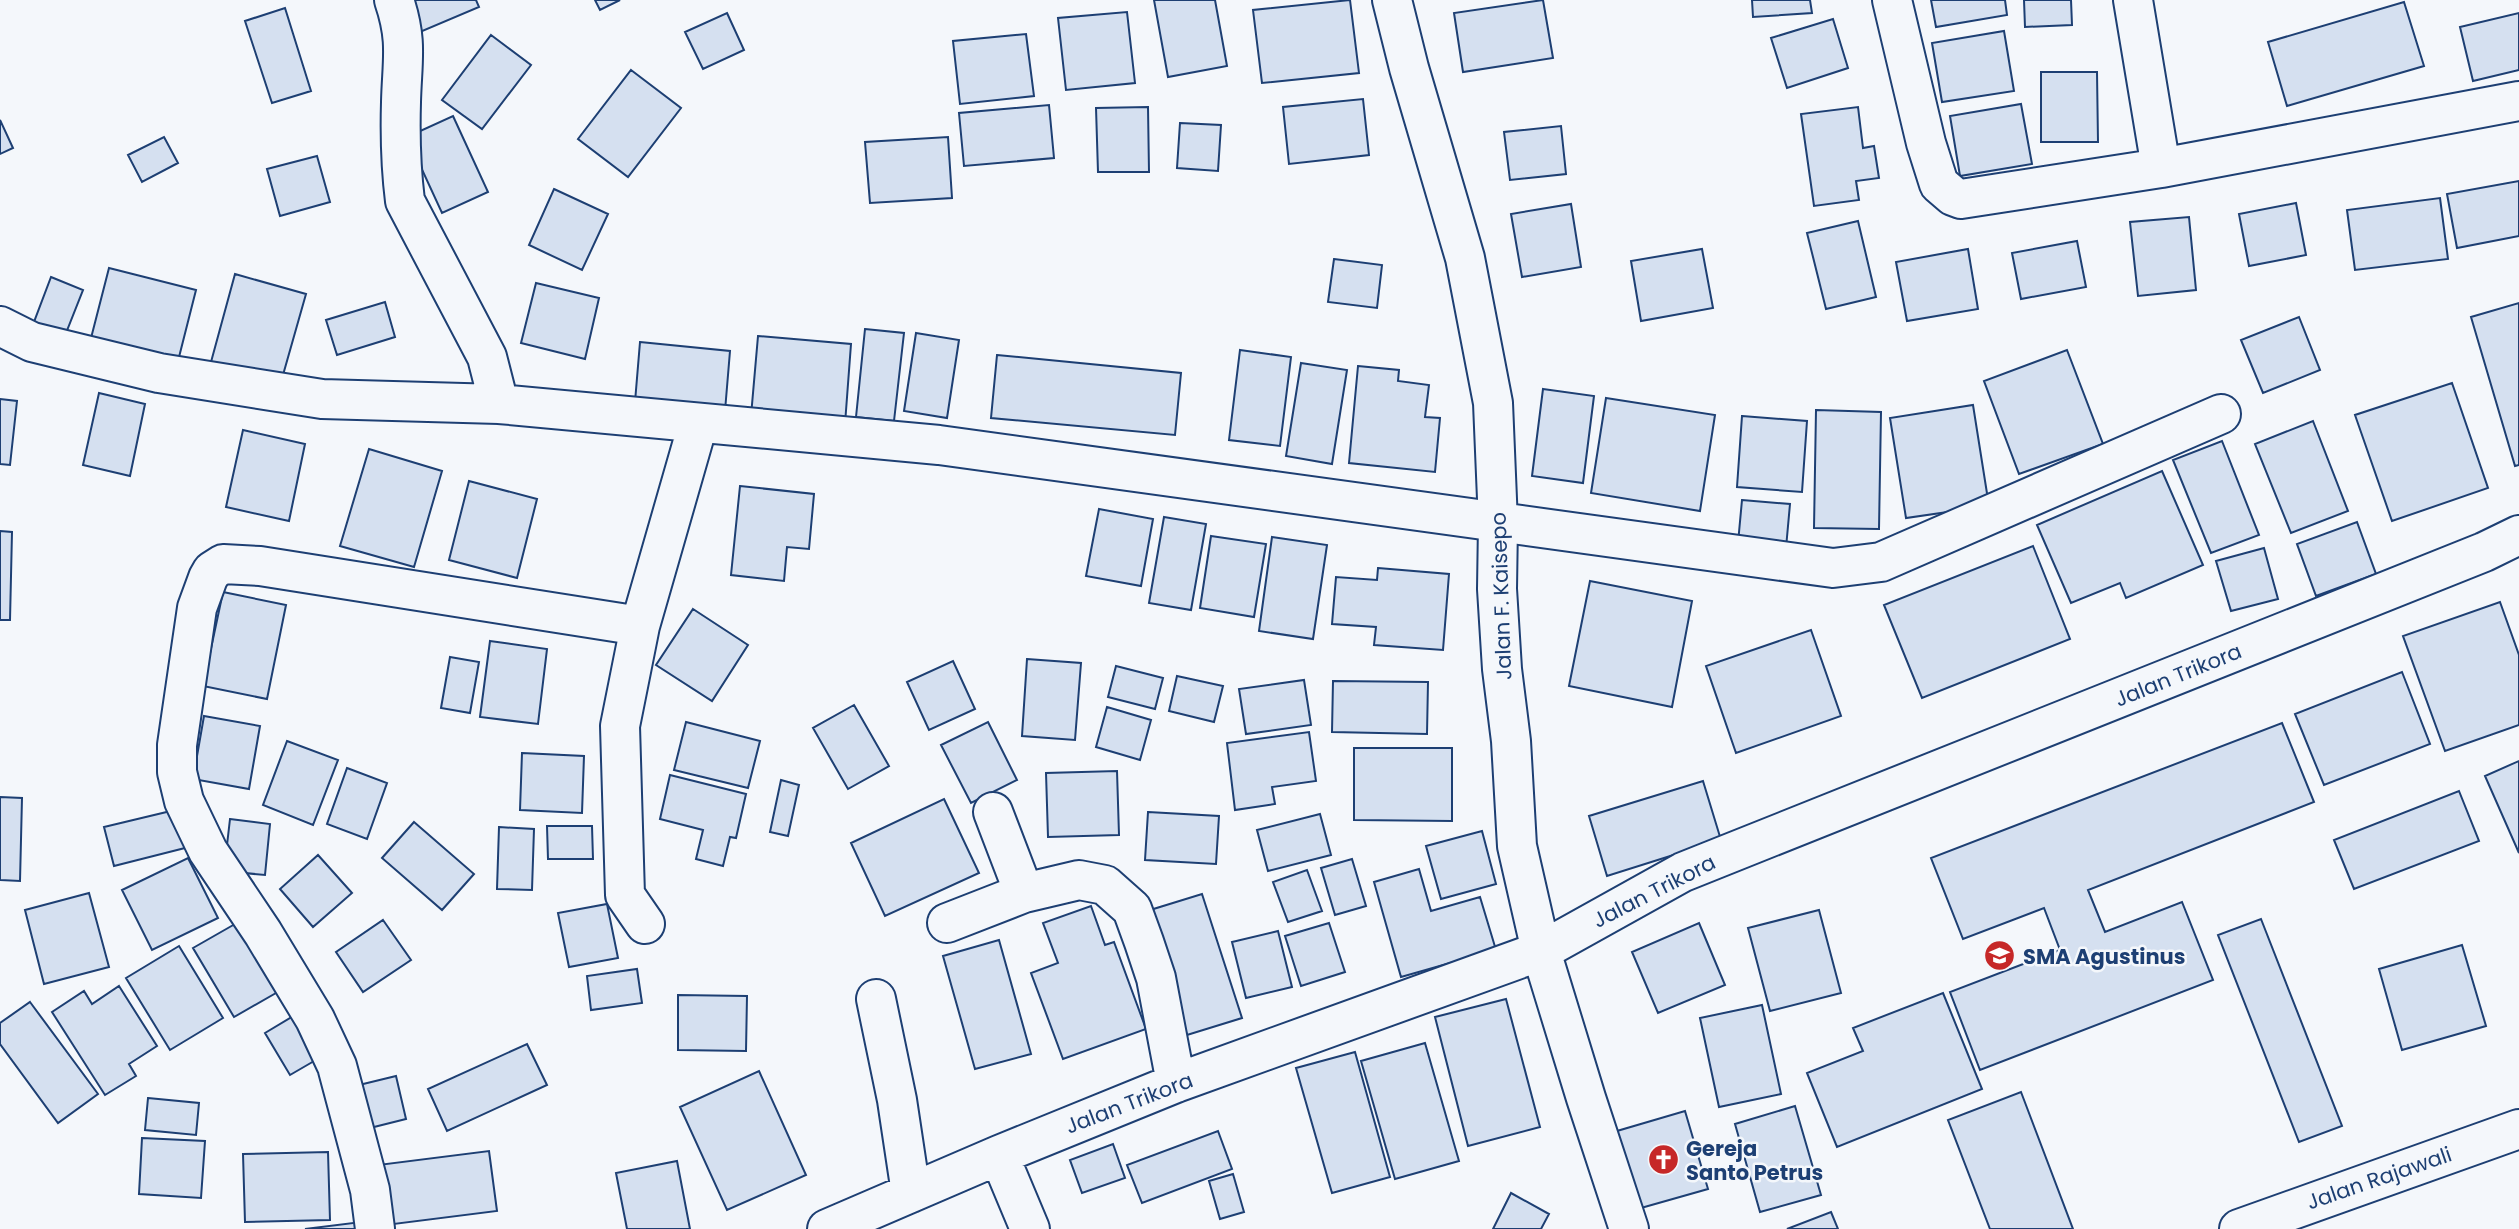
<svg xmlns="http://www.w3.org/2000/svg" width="2519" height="1229" font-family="Poppins,sans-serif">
	<rect width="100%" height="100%" fill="#f4f7fb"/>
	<path fill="#d5e0f0" stroke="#1d3f73" stroke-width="2" d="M406 0H476L479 7 420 32Z
		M595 0H620L600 10Z
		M1154 0H1215L1227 66 1168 77Z
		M1350 0 1359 73 1262 83 1253 10Z
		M1543 0 1553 58 1463 72 1454 13Z
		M1752 0H1810L1812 13 1753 17Z
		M1931 0H2005L2007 15 1936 27Z
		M2024 0H2071L2072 25 2025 27Z
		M2404 2 2424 66 2287 106 2268 42Z
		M285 8 311 91 272 103 245 21Z
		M1127 12 1135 83 1066 90 1058 18Z
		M727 13 744 50 703 69 685 32Z
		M2519 13V70L2473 81 2460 27Z
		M1833 19 1848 68 1787 88 1771 38Z
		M2004 31 2014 91 1942 102 1932 43Z
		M1026 34 1034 96 960 104 953 41Z
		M491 35 531 65 482 129 442 100Z
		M631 70 681 108 628 177 578 139Z
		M2041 72H2097L2098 142H2041Z
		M1363 99 1369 155 1289 164 1283 107Z
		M2021 104 2032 164 1960 176 1950 116Z
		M1049 105 1054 158 964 166 959 113Z
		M1148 107 1149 172H1098L1096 108Z
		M1858 107 1863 148 1874 146 1879 178 1856 181 1859 200 1814 206 1801 114Z
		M453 116 488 192 442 213 407 137Z
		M0 120 13 148 0 154Z
		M1180 123 1221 125 1218 171 1177 168Z
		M1561 126 1566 174 1510 180 1504 132Z
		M164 137 178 163 142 182 128 155Z
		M948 137 952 198 870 203 865 142Z
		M317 156 330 202 280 216 267 169Z
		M2519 181V236L2457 248 2447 194Z
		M554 189 608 214 582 270 529 245Z
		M2440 198 2448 259 2355 270 2347 210Z
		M2296 203 2306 255 2249 266 2239 214Z
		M1571 204 1581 267 1522 277 1511 214Z
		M2189 217 2196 290 2138 296 2130 222Z
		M1858 221 1876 297 1826 309 1807 233Z
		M2077 241 2086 287 2021 299 2012 253Z
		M1702 249 1713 308 1641 321 1631 261Z
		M1968 249 1978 309 1907 321 1896 262Z
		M1334 259 1382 265 1377 308 1328 302Z
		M109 268 196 290 177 365 90 342Z
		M235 274 306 294 281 382 211 362Z
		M51 277 83 290 66 333 34 322Z
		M536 283 599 298 585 359 521 343Z
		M385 302 395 337 337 355 326 320Z
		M2519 303V465L2515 466 2471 317Z
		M2299 317 2320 370 2263 393 2241 340Z
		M865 329 904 333 894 421 856 417Z
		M916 333 959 340 947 418 904 411Z
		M758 336 851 344 845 424 751 416Z
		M640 342 730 351 725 411 635 402Z
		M1240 350 1291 357 1280 446 1229 440Z
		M2067 350 2103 444 2019 474 1984 381Z
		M997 355 1181 373 1175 435 991 418Z
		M1301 363 1347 370 1332 464 1286 456Z
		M1358 366 1399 370 1398 381 1429 385 1425 417 1440 418 1435 472 1349 463Z
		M2452 383 2488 488 2392 521 2355 415Z
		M1543 389 1594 396 1583 483 1532 476Z
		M99 393 145 404 130 476 83 465Z
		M1606 398 1715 415 1700 511 1591 493Z
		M0 399 17 401 10 465 0 464Z
		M1973 405 1989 506 1906 518 1890 418Z
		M1816 410 1881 412 1879 529 1814 528Z
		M1742 416 1807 421 1802 492 1737 487Z
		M2313 421 2348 511 2291 533 2255 444Z
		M243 430 305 444 289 521 226 507Z
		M2222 441 2259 535 2211 553 2173 460Z
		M369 449 442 471 414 567 340 546Z
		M2162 471 2203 565 2126 598 2120 583 2071 603 2037 525Z
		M469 481 537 499 517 578 449 560Z
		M740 486 814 494 809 549 787 547 784 581 731 575Z
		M1742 500 1790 504 1786 548 1738 543Z
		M1099 509 1153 519 1141 586 1086 576Z
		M1164 517 1206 524 1191 610 1149 603Z
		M2357 522 2376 574 2316 596 2297 544Z
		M0 531 12 532 10 620H0Z
		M1211 536 1266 544 1254 617 1200 608Z
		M1272 537 1327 545 1313 639 1259 631Z
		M2033 546 2070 639 1922 698 1884 605Z
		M2264 548 2278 599 2231 611 2216 561Z
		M1378 568 1449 574 1443 650 1374 645 1376 627 1332 624 1336 577 1377 580Z
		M1590 581 1692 601 1672 707 1569 686Z
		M223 592 286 605 267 699 203 686Z
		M2500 602 2519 655V725L2445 751 2403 636Z
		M693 609 748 645 712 701 656 665Z
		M1811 630 1841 716 1736 753 1706 666Z
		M490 641 547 649 538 724 480 717Z
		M450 657 479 662 470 713 441 708Z
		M1027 659 1081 663 1075 740 1022 736Z
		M953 661 975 709 929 730 907 682Z
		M1116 666 1163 678 1155 709 1108 697Z
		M2402 672 2430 744 2324 785 2295 714Z
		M1177 676 1223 686 1214 722 1169 711Z
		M1304 680 1311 725 1246 734 1239 689Z
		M1333 681 1428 682 1427 734 1332 732Z
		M854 705 889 766 848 789 813 728Z
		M1107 707 1151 720 1140 760 1096 747Z
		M204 716 260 726 249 789 193 779Z
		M686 722 760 741 748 788 674 770Z
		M988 722 1017 780 971 803 941 745Z
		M2282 723 2314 802 2088 890 2105 932 2182 902 2213 980 1980 1070 1950 992 2060 950 2044 908 1963 939 1931 858Z
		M1309 732 1316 781 1272 787 1275 804 1235 810 1227 743Z
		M287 741 338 760 313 825 263 805Z
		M1354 748H1452V821L1354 820Z
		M522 753 584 756 582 813 520 810Z
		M2519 761V853L2485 776Z
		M347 768 387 783 367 839 327 824Z
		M1117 771 1119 835 1048 837 1046 773Z
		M670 775 746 794 736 838 730 837 723 866 696 859 703 830 660 819Z
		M781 780 799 785 788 836 770 832Z
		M1703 781 1721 840 1607 876 1589 816Z
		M2459 791 2479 841 2354 889 2334 840Z
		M0 797 22 798 20 881 0 880Z
		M944 799 979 873 885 916 851 843Z
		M175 810 185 848 114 866 104 827Z
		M1148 812 1219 816 1216 864 1145 860Z
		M1320 814 1331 855 1268 871 1257 830Z
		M230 819 270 824 265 875 224 871Z
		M414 822 474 874 442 910 382 858Z
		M547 826H592L593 859H548Z
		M499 827 534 829 532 890 497 889Z
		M1482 831 1496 884 1441 899 1426 846Z
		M318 855 352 893 313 927 280 889Z
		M188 858 218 918 152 950 122 890Z
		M1352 859 1366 906 1335 915 1321 868Z
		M1419 869 1431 911 1480 897 1496 950 1401 977 1374 882Z
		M1307 870 1322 911 1288 922 1273 882Z
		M89 893 109 967 44 984 25 910Z
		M1202 894 1242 1018 1187 1035 1147 911Z
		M607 904 618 958 569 967 558 913Z
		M1091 906 1105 945 1114 942 1146 1029 1063 1059 1031 973 1058 963 1043 923Z
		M1819 910 1841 993 1770 1011 1748 928Z
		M2261 919 2342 1126 2299 1142 2218 935Z
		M242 920 283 989 234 1017 193 948Z
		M383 920 411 960 363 992 336 952Z
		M1329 923 1345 972 1301 986 1285 936Z
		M1699 923 1725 985 1658 1013 1632 952Z
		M1278 931 1292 987 1246 998 1232 942Z
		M999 940 1031 1054 975 1069 943 956Z
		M2462 945 2486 1026 2402 1050 2379 969Z
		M179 946 223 1018 170 1050 126 978Z
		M637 969 642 1003 591 1010 587 976Z
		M119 986 157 1046 129 1064 136 1076 105 1095 52 1012 84 991 92 1004Z
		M1943 993 1982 1089 1837 1147 1807 1073 1863 1051 1853 1028Z
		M678 995 747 996 746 1051 678 1050Z
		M1506 999 1540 1127 1468 1146 1435 1017Z
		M30 1002 98 1094 58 1123 0 1044V1023Z
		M1762 1005 1781 1094 1719 1107 1700 1018Z
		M295 1015 321 1057 290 1075 265 1033Z
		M1425 1043 1459 1161 1395 1179 1361 1061Z
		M527 1044 547 1085 447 1131 428 1089Z
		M1355 1052 1390 1177 1332 1193 1296 1068Z
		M759 1071 806 1175 727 1210 680 1107Z
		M396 1076 406 1119 370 1128 359 1085Z
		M2021 1092 2073 1229H1990L1948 1120Z
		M148 1098 199 1103 196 1135 145 1130Z
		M1795 1106 1821 1195 1760 1212 1735 1124Z
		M1685 1111 1708 1189 1641 1208 1617 1131Z
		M1218 1131 1232 1169 1142 1203 1127 1165Z
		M142 1138 205 1141 201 1198 139 1194Z
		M1113 1144 1125 1178 1082 1193 1070 1160Z
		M489 1151 497 1211 386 1225 378 1165Z
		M328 1152 330 1220 245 1222 243 1154Z
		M677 1161 690 1229H627L616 1173Z
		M1233 1174 1244 1212 1220 1219 1209 1181Z
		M1511 1193 1549 1214 1541 1229H1493Z
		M1831 1212 1838 1229H1787Z
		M361 1222 362 1229H305Z"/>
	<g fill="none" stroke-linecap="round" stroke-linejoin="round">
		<defs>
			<path id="minor" d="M394 0C408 41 402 61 401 102 400 135 401 169 405 201L487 357 499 404
				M1392 0 1409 68 1465 258 1493 403 1498 523 1497 589 1502 669 1511 741 1517 846 1541 951 1586 1098 1629 1229
				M1892 0 1926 143 1939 184 1953 196 1961 199 2161 168 2519 101
				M2133 0 2161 168
				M0 326 32 342 159 373 322 399 499 404 939 445 1833 568 1881 562 2221 414
				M993 812 1024 893
				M947 923 1024 893 1079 880 1105 885 1132 909 1144 942 1156 978 1176 1083
				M645 924 625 895 620 726 640 626 698 424
				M876 999 897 1100 911 1193
				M999 1155 1030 1229
				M375 1229 370 1190 337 1066 315 1019 263 933 208 851 184 801 177 772V745L197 608 208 578 212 571 223 564 260 566 640 626
				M827 1229 999 1155 1176 1083 1541 951 1683 872 2484 552 2519 535
				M2239 1229 2519 1129"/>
		</defs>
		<use href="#minor" stroke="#1d3f73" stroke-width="42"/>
		<use href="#minor" stroke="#f4f7fb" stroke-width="38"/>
	</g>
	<defs>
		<symbol id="school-disc" viewBox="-11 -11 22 22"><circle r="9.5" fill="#c62828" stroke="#f4f7fb"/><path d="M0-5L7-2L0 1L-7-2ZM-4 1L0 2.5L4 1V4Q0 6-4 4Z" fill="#fff"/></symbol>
		<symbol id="church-disc" viewBox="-11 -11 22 22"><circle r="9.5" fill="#c62828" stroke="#f4f7fb"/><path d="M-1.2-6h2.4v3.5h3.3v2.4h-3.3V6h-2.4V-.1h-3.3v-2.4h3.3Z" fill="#fff"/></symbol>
	</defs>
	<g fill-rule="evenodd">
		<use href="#school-disc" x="1982" y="938" width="35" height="35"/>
		<use href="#church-disc" x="1646" y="1142" width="35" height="35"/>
	</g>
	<g text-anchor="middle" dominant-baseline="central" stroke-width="5" stroke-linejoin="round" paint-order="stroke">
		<g font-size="21" fill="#1d3f73" stroke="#f4f7fb">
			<text transform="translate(1501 596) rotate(-92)">Jalan F. Kaisepo</text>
			<text transform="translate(2178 675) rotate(-22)">Jalan Trikora</text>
			<text transform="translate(1654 891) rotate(-27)">Jalan Trikora</text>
			<text transform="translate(1129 1103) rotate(-21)">Jalan Trikora</text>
			<text transform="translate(2379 1178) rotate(-19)">Jalan Rajawali</text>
		</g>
		<g font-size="21" font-weight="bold" fill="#1d3f73" stroke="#f4f7fb" text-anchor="start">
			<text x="2023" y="956">SMA Agustinus</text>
			<text x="1686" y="1148">Gereja<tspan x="1686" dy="24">Santo Petrus</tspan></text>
		</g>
	</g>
</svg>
